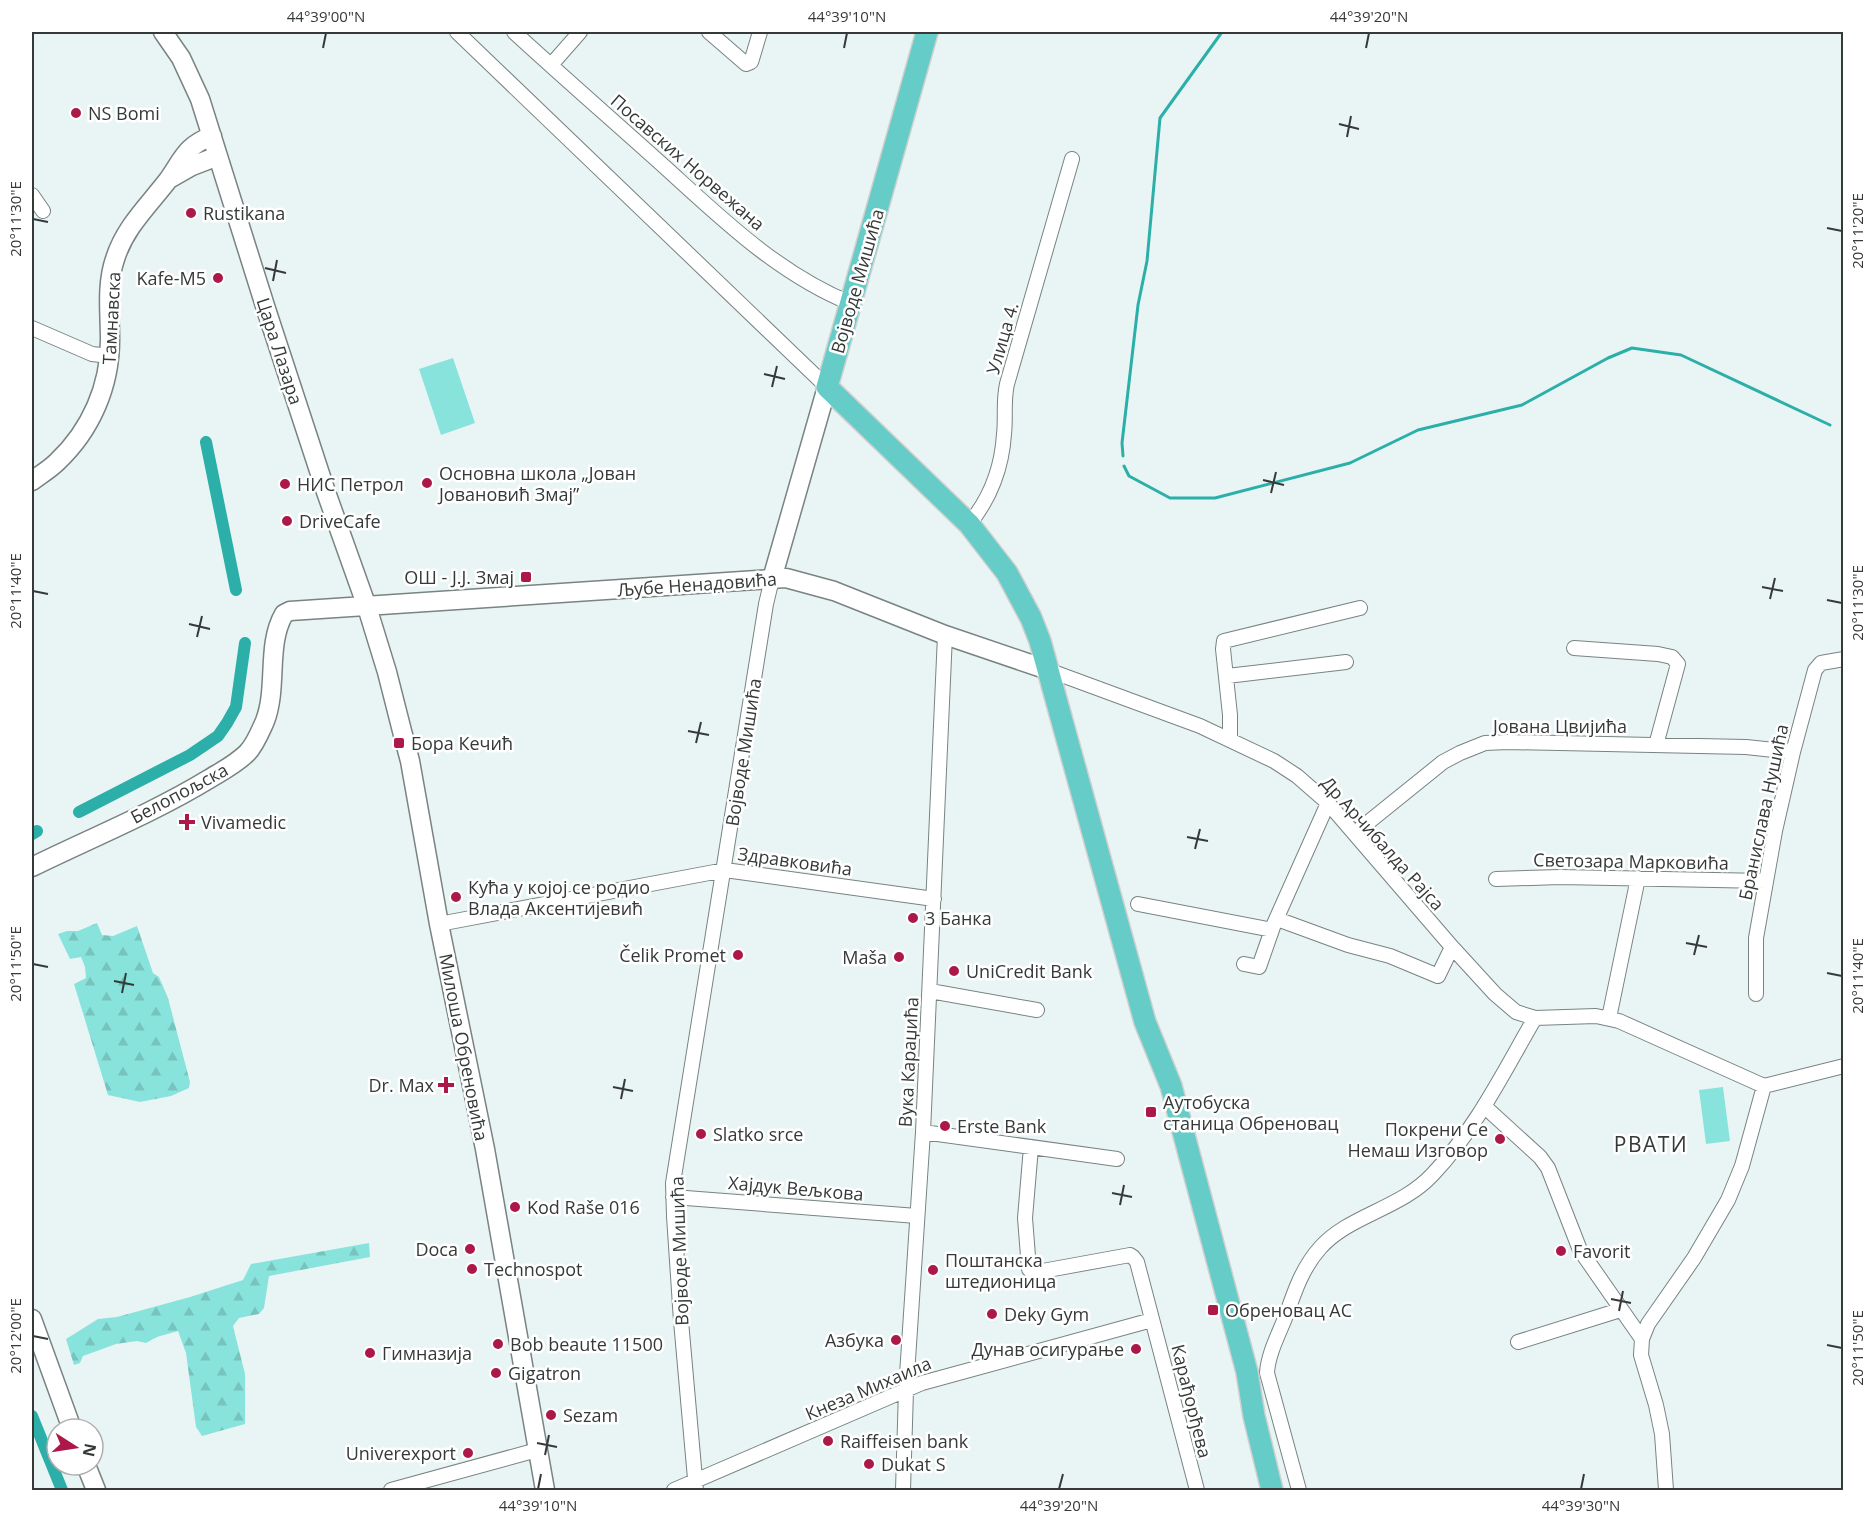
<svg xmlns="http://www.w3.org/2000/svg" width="1875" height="1522" font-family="'Open Sans',sans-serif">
	<defs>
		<pattern id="forest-firs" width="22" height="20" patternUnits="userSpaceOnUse" patternTransform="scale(1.5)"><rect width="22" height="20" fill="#89e3dd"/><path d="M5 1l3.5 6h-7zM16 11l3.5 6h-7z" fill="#77c4be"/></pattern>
	</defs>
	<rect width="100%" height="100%" fill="#e9f5f4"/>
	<path fill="url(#forest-firs)" d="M97 923 102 935 113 936 137 926 153 973 159 977 168 998 190 1082 189 1088 171 1096 140 1102 108 1095 74 984 86 978 85 967 81 957 70 959 58 934 67 931H78Z
		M369 1243 370 1257 269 1276 264 1308 259 1314 239 1318 233 1326 245 1374V1424L202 1436 196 1427 186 1353 178 1331 157 1337 146 1343 137 1341 116 1344 83 1356 80 1363 74 1365 66 1339 98 1319 117 1317 190 1297 243 1280 251 1264Z"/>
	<path fill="#89e3dd" d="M453 358 475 423 441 435 419 369Z
		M1723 1087 1730 1141 1706 1144 1699 1090Z"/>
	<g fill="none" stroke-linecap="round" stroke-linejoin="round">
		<path stroke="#2cafa9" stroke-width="3" d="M1123 456 1122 443 1138 305 1147 261 1160 118 1222 32
			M1124 466 1129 476 1170 498H1215L1350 463 1418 430 1522 405 1608 358 1632 348 1681 355 1830 425"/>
		<path stroke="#2cafa9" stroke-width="12" d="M206 442 236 590
			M79 812 190 755 218 736 227 723 236 707 245 643
			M32 834 37 831
			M32 1416 62 1490"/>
		<defs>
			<path id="street" d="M457 32 827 387
				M514 32C564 78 616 123 667 169 723 220 779 274 850 303
				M709 32 746 64 751 62 752 59 760 32
				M551 65 580 32
				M32 195 43 211
				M32 328 92 354 110 356
				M969 524C990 499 1002 467 1004 434 1006 417 1003 401 1007 384L1072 159
				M1574 648 1658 654 1672 657 1678 664 1656 745
				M1048 670 1200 726 1274 761 1297 776 1328 803 1452 947 1495 994 1516 1012 1535 1018 1596 1016 1619 1021 1764 1086 1844 1066
				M1227 676 1346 662
				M1230 740V715L1223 649 1224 641 1360 608
				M1355 833 1443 762 1460 753 1485 743 1508 742 1746 747 1793 752
				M1496 879 1560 877 1766 881
				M1138 904 1272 930
				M1277 919 1348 945 1390 956 1438 976 1452 947
				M439 924 725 870 934 899
				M1244 964 1259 967 1274 924 1328 803
				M930 991 1037 1010
				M1756 994V938L1775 831 1793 752 1815 670 1821 663 1844 659
				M1609 1018 1638 878
				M1484 1106 1540 1157 1548 1168 1580 1250 1642 1339
				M923 1132 1117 1159
				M1031 1147 1025 1218 1029 1269 1032 1272H1037L1130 1255 1133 1257 1137 1262 1197 1490
				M673 1197 917 1216
				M1518 1342 1620 1310
				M391 1490 537 1450
				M674 1490 922 1383 1152 1320
				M696 1490 681 1321 674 1216 673 1183 766 604 772 579
				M903 1490 906 1390 923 1132 945 635
				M1299 1490 1267 1373C1268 1353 1280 1332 1287 1313 1295 1290 1303 1267 1320 1248 1349 1215 1401 1209 1433 1174 1476 1129 1504 1071 1535 1018
				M1666 1490 1662 1434 1656 1405 1641 1355 1642 1339 1648 1324 1694 1258 1728 1200 1742 1166 1764 1086"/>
			<path id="secondary" d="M163 32 181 58 200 99 266 309 326 492 367 607 387 672 402 731 410 761 439 924 485 1149 545 1490
				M171 178 192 166 218 156
				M32 481C40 475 50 469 57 462 91 430 110 386 110 340 110 313 106 285 115 259 125 227 148 206 168 180 183 159 185 146 212 136
				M772 579 827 387
				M32 867C91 838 153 813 209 779 222 771 236 764 247 753 255 745 260 732 265 721 278 687 266 645 284 614L290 611 786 578 834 591 945 635 1048 670
				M32 1319 72 1429
				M86 1465 96 1490"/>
			<path id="primary" d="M927 32 827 387 969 524 1007 573 1031 618 1040 641 1145 1022 1171 1086 1247 1372 1254 1416 1272 1490"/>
		</defs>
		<use href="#street" stroke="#788382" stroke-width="16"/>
		<use href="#secondary" stroke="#788382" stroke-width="21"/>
		<use href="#primary" stroke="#cfd0cf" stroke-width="24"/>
		<use href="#street" stroke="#fff" stroke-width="14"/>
		<use href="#secondary" stroke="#fff" stroke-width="18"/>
		<use href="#primary" stroke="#66ccc8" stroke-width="21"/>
	</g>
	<path fill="none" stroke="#353a39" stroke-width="2" d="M323 48 326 33M844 48 847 33M1366 48 1369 33M1339 124 1359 129M1347 137 1351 116M33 219 48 222M1827 228 1842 231M265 268 286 273M273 281 277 260M764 374 785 379M772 387 777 366M1263 480 1284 485M1271 493 1276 472M1762 587 1783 591M33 591 48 594M1770 599 1775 578M1827 600 1842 603M189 624 210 629M197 637 202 616M688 731 709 735M696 743 701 722M1187 837 1208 841M1195 849 1200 829M1686 943 1707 947M1694 955 1699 935M33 964 48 967M1827 973 1842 976M114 981 134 985M122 993 126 973M613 1087 633 1091M621 1099 625 1079M1112 1193 1132 1197M1120 1205 1124 1185M1611 1299 1631 1303M1619 1311 1623 1291M33 1336 48 1339M1827 1345 1842 1348M537 1443 557 1447M545 1455 549 1435M538 1489 541 1474M1059 1489 1063 1474M1581 1489 1584 1474"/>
	<g fill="#ac1847" stroke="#fff" stroke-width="2">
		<circle cx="76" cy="113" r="6"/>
		<circle cx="191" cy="213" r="6"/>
		<circle cx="218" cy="278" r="6"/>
		<circle cx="427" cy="483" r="6"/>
		<circle cx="285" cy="484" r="6"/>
		<circle cx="287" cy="521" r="6"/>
		<rect x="520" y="571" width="12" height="12" rx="3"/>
		<rect x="393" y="737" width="12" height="12" rx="3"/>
		<path d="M184 813h6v6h6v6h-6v6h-6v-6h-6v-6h6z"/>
		<circle cx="456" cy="897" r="6"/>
		<circle cx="913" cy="918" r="6"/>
		<circle cx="738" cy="955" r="6"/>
		<circle cx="899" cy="957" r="6"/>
		<circle cx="954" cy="971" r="6"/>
		<path d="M443 1076h6v6h6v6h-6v6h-6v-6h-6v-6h6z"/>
		<rect x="1145" y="1106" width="12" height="12" rx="3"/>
		<circle cx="945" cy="1126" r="6"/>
		<circle cx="701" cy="1134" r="6"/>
		<circle cx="1500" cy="1139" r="6"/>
		<circle cx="515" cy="1207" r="6"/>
		<circle cx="470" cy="1249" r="6"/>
		<circle cx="1561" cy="1251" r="6"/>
		<circle cx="472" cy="1269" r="6"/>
		<circle cx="933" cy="1270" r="6"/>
		<rect x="1207" y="1304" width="12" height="12" rx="3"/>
		<circle cx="992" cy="1314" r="6"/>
		<circle cx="896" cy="1340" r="6"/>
		<circle cx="498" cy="1344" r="6"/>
		<circle cx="1136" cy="1349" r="6"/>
		<circle cx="370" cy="1353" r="6"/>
		<circle cx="496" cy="1373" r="6"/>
		<circle cx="551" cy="1415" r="6"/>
		<circle cx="828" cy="1441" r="6"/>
		<circle cx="468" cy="1453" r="6"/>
		<circle cx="869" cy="1464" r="6"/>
	</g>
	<g text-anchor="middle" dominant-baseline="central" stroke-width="5" stroke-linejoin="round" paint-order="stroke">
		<g font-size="18" fill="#353a39" stroke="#fff" text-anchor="start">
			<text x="88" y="113">NS Bomi</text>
			<text x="203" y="213">Rustikana</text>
			<text x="206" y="278" text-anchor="end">Kafe-M5</text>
			<text x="439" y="473">Основна школа „Јован<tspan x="439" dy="21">Јовановић Змај”</tspan></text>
			<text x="297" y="484">НИС Петрол</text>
			<text x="299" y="521">DriveCafe</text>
			<text x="514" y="577" text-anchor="end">ОШ - Ј.Ј. Змај</text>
			<text x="411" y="743">Бора Кечић</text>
			<text x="201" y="822">Vivamedic</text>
			<text x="468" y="887">Кућа у којој се родио<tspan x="468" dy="21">Влада Аксентијевић</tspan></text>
			<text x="925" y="918">3 Банка</text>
			<text x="726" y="955" text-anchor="end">Čelik Promet</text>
			<text x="887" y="957" text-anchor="end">Maša</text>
			<text x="966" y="971">UniCredit Bank</text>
			<text x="434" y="1085" text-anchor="end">Dr. Max</text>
			<text x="1163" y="1102">Аутобуска<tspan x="1163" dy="21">станица Обреновац</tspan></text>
			<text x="957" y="1126">Erste Bank</text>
			<text x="1488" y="1129" text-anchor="end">Покрени Се<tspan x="1488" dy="21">Немаш Изговор</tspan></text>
			<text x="713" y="1134">Slatko srce</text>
			<text x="527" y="1207">Kod Raše 016</text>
			<text x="458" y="1249" text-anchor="end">Doca</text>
			<text x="1573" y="1251">Favorit</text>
			<text x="945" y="1260">Поштанска<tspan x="945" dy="21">штедионица</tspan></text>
			<text x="484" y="1269">Technospot</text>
			<text x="1225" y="1310">Обреновац АС</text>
			<text x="1004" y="1314">Deky Gym</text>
			<text x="884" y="1340" text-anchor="end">Азбука</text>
			<text x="510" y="1344">Bob beaute 11500</text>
			<text x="1124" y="1349" text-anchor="end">Дунав осигурање</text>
			<text x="382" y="1353">Гимназија</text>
			<text x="508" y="1373">Gigatron</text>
			<text x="563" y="1415">Sezam</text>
			<text x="840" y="1441">Raiffeisen bank</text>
			<text x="456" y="1453" text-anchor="end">Univerexport</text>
			<text x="881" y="1464">Dukat S</text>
		</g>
		<g font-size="18" fill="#353a39" stroke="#fff">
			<text transform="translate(688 162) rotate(41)">Посавских Норвежана</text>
			<text transform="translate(857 281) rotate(-74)">Војводе Мишића</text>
			<text transform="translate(111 318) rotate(-87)">Тамнавска</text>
			<text transform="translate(1002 338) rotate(-74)">Улица 4.</text>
			<text transform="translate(280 351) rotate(72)">Цара Лазара</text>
			<text transform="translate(697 584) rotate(-4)">Љубе Ненадовића</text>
			<text x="1560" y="726">Јована Цвијића</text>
			<text transform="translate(743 752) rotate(-81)">Војводе Мишића</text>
			<text transform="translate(179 793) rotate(-28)">Белопољска</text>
			<text transform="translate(1763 812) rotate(-78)">Бранислава Нушића</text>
			<text transform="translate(1383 843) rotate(48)">Др Арчибалда Рајса</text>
			<text transform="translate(795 861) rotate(8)">Здравковића</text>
			<text transform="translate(1631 861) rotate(1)">Светозара Марковића</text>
			<text transform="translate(464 1047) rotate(79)">Милоша Обреновића</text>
			<text transform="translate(908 1062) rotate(-87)">Вука Караџића</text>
			<text transform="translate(796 1188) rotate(5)">Хајдук Вељкова</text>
			<text transform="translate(679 1251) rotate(-92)">Војводе Мишића</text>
			<text transform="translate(868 1388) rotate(-23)">Кнеза Михаила</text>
			<text transform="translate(1192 1401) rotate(76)">Карађорђева</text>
		</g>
		<g font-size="21" letter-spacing="1.5" fill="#353a39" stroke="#fff">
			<text x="1651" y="1144">РВАТИ</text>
		</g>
	</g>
	<rect width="1875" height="1522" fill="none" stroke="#ffffff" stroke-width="66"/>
	<g transform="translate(75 1447) rotate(102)"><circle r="28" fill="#ffffff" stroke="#aeb0b0" stroke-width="1.5"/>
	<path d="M0-4.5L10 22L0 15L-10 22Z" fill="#ac1847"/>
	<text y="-9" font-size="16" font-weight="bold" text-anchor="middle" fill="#353a39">N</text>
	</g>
	<rect x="33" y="33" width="1809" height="1456" fill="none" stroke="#353a39" stroke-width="2"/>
	<g font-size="15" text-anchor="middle" fill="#353a39">
		<text x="326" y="22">44°39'00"N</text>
		<text x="847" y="22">44°39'10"N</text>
		<text x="1369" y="22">44°39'20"N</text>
		<text transform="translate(16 219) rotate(-90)" y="5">20°11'30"E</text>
		<text transform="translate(1858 231) rotate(-90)" y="5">20°11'20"E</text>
		<text transform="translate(16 591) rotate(-90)" y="5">20°11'40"E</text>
		<text transform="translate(1858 603) rotate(-90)" y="5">20°11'30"E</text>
		<text transform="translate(16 964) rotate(-90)" y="5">20°11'50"E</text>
		<text transform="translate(1858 976) rotate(-90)" y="5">20°11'40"E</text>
		<text transform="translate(16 1336) rotate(-90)" y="5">20°12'00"E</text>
		<text transform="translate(1858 1348) rotate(-90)" y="5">20°11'50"E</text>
		<text x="538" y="1511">44°39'10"N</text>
		<text x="1059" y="1511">44°39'20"N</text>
		<text x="1581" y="1511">44°39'30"N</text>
	</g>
</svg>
